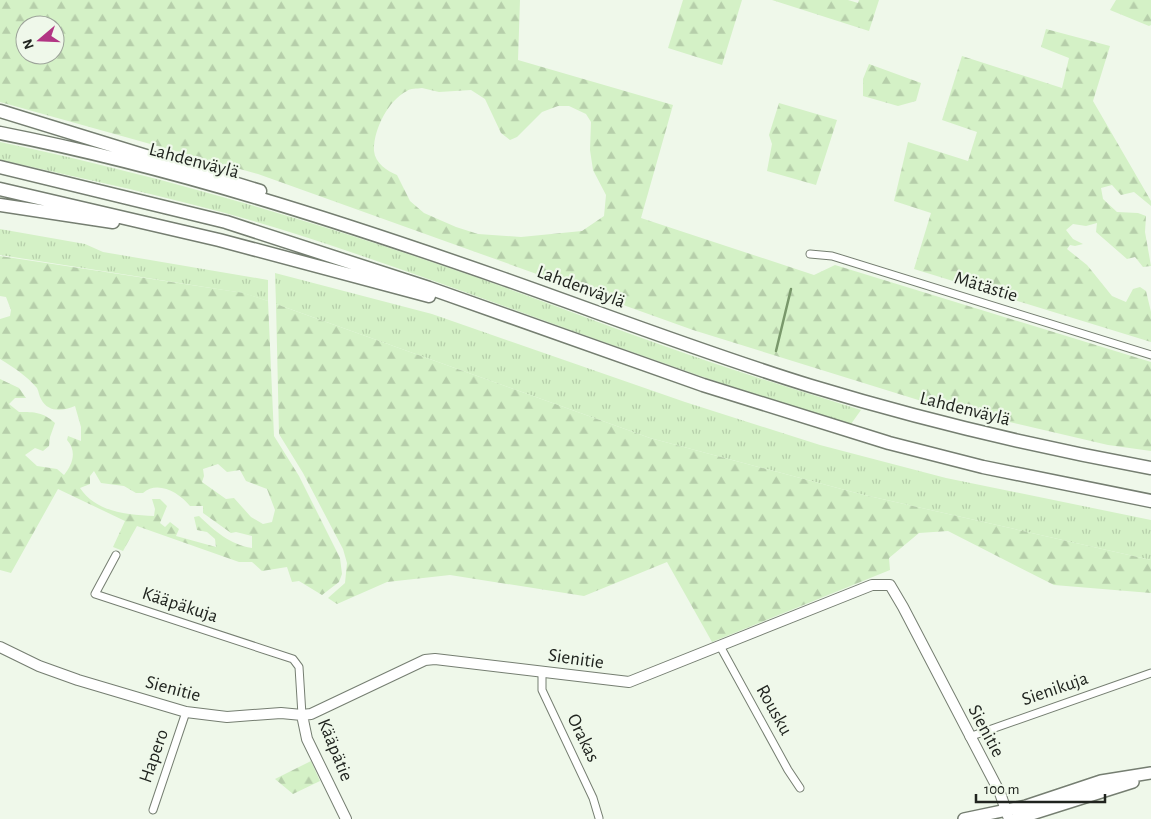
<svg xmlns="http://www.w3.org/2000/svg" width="1151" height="819" font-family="'Alegreya Sans',sans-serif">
	<defs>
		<pattern id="grass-tufts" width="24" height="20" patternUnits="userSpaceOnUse" patternTransform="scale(1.25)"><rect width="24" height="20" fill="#d4f1c6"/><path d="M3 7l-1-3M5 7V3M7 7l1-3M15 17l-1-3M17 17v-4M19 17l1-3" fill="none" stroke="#b6ceaa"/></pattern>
		<pattern id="forest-firs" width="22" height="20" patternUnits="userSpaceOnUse" patternTransform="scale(1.25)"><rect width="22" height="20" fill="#d4f1c6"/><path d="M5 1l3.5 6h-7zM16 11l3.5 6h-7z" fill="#b6ceaa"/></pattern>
	</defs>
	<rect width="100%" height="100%" fill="#eff8ea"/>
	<path fill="url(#grass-tufts)" d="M0 142C156 175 308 219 458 271 528 295 597 322 667 347 731 370 796 390 861 410L851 424C663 369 482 294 296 234 199 203 99 182 0 160Z
		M0 229 85 244 103 252 268 280V301L243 293 0 255Z
		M275 273 432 314 685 402 820 445 946 478 1151 520V560L860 494 650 438 276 304Z"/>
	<path fill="url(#forest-firs)" fill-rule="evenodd" d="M0 0H520L518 60 673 105 641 218 814 275 835 265 1151 362V451L1108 445 928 403 693 330 258 174 0 102ZM25 25H55V55H25ZM422 88 439 92 471 90 485 99 501 133 510 140 517 137 542 112 558 106H569L586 114 591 122 590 150 593 170 606 195 604 216 582 231 521 237 478 234 456 227 424 213 410 201 397 175C387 171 375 163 374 151 373 131 388 100 407 91 410 88 417 89 422 88Z
		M683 0H742L722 65 668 48Z
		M772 0H848L858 3 859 0H879L869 31Z
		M1116 0H1151V25L1149 26 1110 10Z
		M1046 29 1110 46 1093 101 1151 201V206L1134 192 1121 195 1112 185 1101 188 1103 199 1117 212 1138 213 1146 216 1145 232 1151 266 1143 267 1135 257 1127 259 1096 232 1097 223 1086 226 1073 224 1066 230 1073 239 1083 244 1075 246 1070 245 1067 249 1087 265 1112 296 1126 302 1133 289 1140 287 1146 291 1151 312V342L914 269 931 213 894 201 908 142 968 161 977 132 942 120 962 56 1062 88 1069 58 1041 47Z
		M869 64 921 83 916 101 898 106 863 96V79Z
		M779 103 837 120 816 185 767 171 772 144 769 135Z
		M0 256 244 293 268 301 274 436 299 476 340 558 342 574 339 582 322 595 299 581 292 582 287 567 262 571 252 562H239L137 526 123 551 113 547 125 521 58 489 11 573 0 570V379L19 388 26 398H15L9 404 19 412C35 412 43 412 55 423L50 437 49 446 43 451 35 448 25 455 37 466 57 469 64 475C73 464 77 451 67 440L68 436 81 441V427L75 406C63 411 48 413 41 399 39 396 39 392 37 388 27 376 13 367 0 359V319L10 316 11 310 6 297 0 296ZM218 464 227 472 240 470 246 481 267 489 275 510 272 522 263 524 251 517 234 498 226 499 202 482 204 476 203 469ZM94 471 101 483 124 486 136 493H143C157 480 179 492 190 506H203V513L231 533 236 532 252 536V548C229 544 216 532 199 516L194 517 197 530 207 532 215 539 216 547 176 536 179 529 170 522 165 527 160 523 167 506 160 499H152L155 509 154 516C127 515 96 512 80 488L90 484V476Z
		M276 304 650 438 860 494 1151 560V593L1054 585 948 531 919 533 889 558 890 570 712 642 667 562 584 596 450 575 387 582 337 604 328 598 345 583 347 563 343 549 303 473 279 434Z
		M311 761 320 781 293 794 275 779Z"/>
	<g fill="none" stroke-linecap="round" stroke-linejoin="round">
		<path stroke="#79986b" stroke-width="2.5" d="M776 351 791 289"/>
		<defs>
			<path id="street" d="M810 254 832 256 1151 355
				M116 555 95 594 293 659 299 667 302 715
				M720 646 788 770 800 788
				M542 672V690L593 798 599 818
				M969 737 1151 673
				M153 810 186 712"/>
			<path id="secondary" d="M0 647 39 666 78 680 186 712 227 717 281 713 302 715 311 714 425 660 435 659 629 682 872 585H890L903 607 1000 793 1009 819
				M302 715 307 739 346 819"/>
			<path id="primary" d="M964 819 1026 806 1101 781 1151 773
				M1016 819 1133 782"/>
			<path id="highway" d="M0 111 260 191
				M0 133C172 167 339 221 504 279 606 315 707 354 811 386 923 420 1036 447 1151 468
				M0 167 226 222 429 288 703 385 889 443 983 467 1151 501
				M0 189 219 240 429 296
				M0 205 113 222"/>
		</defs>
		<use href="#street" stroke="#757e71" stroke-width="9"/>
		<use href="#secondary" stroke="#757e71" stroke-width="12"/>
		<use href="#primary" stroke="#757e71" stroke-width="14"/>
		<use href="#highway" stroke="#757e71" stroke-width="15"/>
		<use href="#street" stroke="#fff" stroke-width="7"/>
		<use href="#secondary" stroke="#fff" stroke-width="10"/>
		<use href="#primary" stroke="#fff" stroke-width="11"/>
		<use href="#highway" stroke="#fff" stroke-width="12"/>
	</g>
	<g text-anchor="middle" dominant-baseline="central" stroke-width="4.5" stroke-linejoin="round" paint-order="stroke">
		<g font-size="19" fill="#20241f" stroke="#eff8ea">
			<text transform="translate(194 161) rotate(15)">Lahdenväylä</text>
			<text transform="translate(581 287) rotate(20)">Lahdenväylä</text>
			<text transform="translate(986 287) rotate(17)">Mätästie</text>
			<text transform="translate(965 409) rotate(14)">Lahdenväylä</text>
			<text transform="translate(180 605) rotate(18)">Kääpäkuja</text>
			<text transform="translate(576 659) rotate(8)">Sienitie</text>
			<text transform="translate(173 689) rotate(15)">Sienitie</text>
			<text transform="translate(1055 689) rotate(-19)">Sienikuja</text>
			<text transform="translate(774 710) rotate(61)">Rousku</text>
			<text transform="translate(986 731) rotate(62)">Sienitie</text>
			<text transform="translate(583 738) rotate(64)">Orakas</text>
			<text transform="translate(335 750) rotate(68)">Kääpätie</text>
			<text transform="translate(154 756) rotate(-71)">Hapero</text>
		</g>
	</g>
	<g transform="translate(40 40) rotate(251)"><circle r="24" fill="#eff8ea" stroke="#9ca399"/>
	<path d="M0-4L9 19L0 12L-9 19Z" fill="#b23584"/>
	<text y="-8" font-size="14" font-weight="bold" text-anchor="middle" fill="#20241f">N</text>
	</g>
	<path d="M976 794v8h129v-8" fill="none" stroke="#20241f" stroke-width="2.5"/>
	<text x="984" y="794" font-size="15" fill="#20241f" stroke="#eff8ea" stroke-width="4" paint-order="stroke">100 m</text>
</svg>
